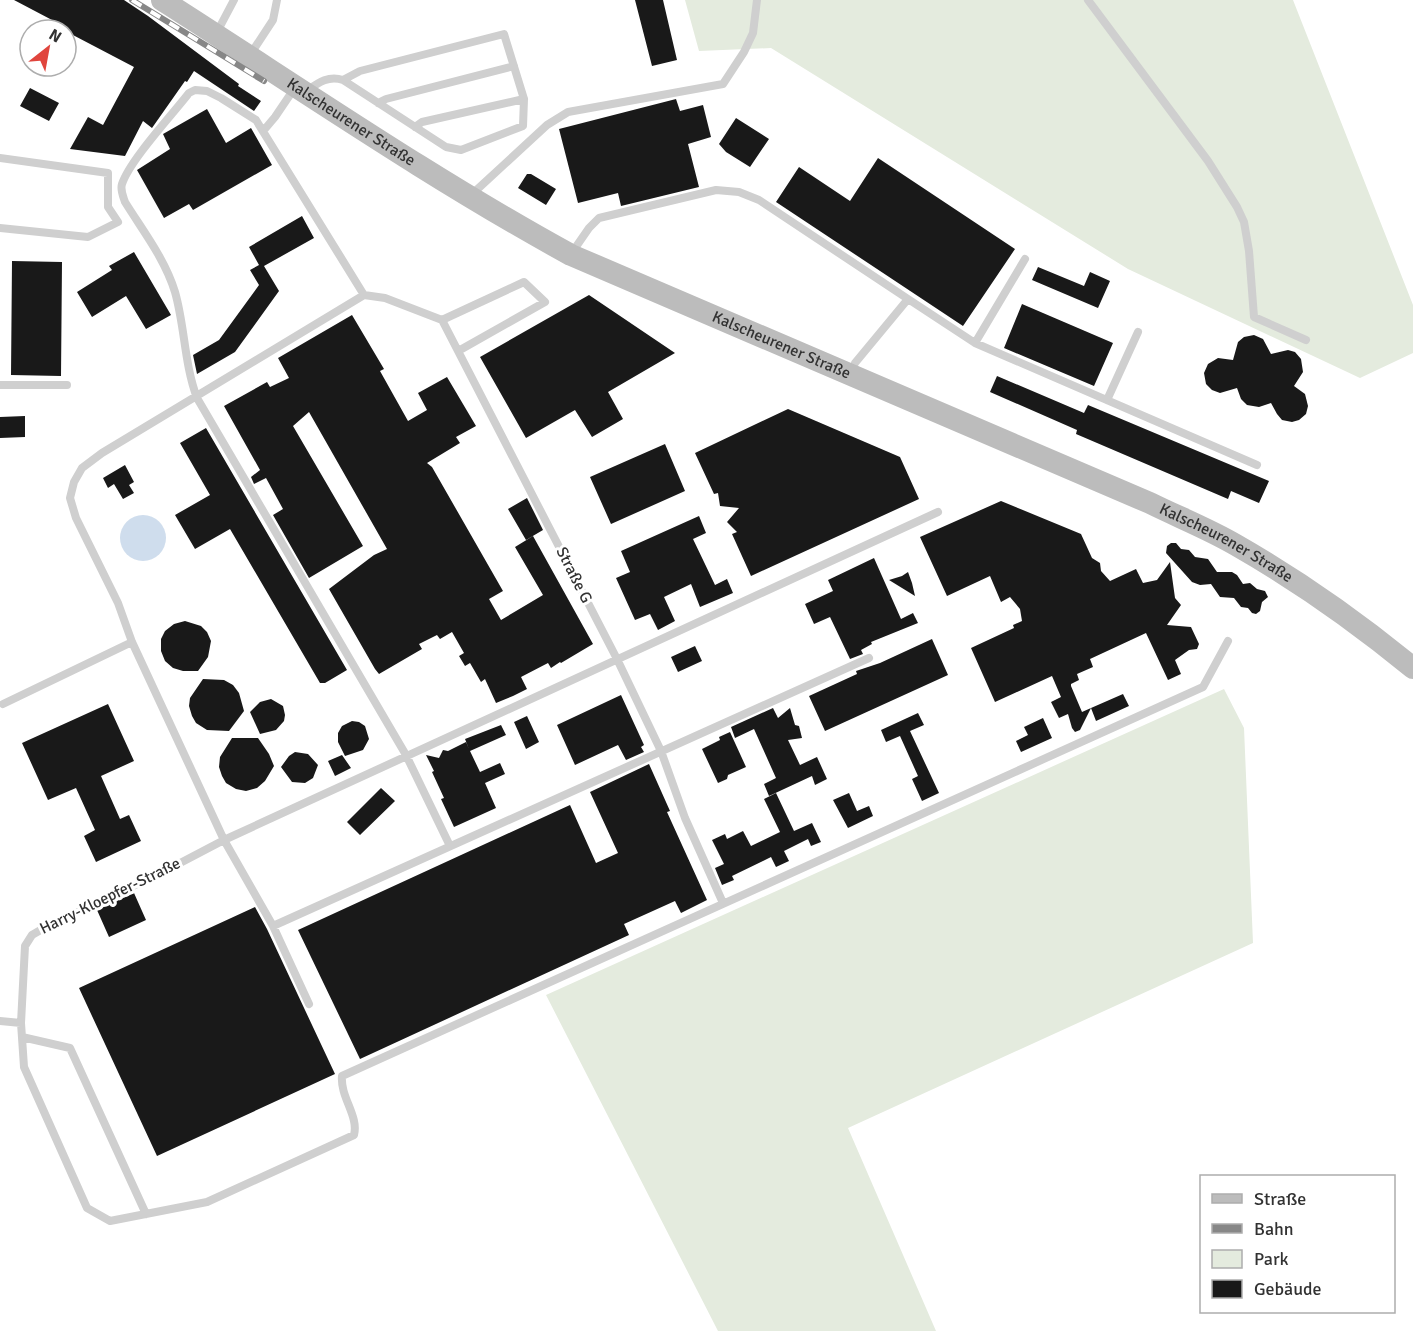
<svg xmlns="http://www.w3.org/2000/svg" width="1413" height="1331" font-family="Signika,sans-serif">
	<rect width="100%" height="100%" fill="#fff"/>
	<path fill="#e4ebde" d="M685 0H1293L1413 305V353L1360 378 1128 269 771 48 699 51Z
		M1224 689 1244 728 1253 943 848 1128 936 1331H718L546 995Z"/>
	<path fill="#cfdded" d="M120 538a23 23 0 1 1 46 0a23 23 0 1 1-46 0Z"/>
	<path fill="#191919" d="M14 0H124L148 16 239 84 238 86 261 101 254 111 194 71 187 82 185 81 152 128 143 121 125 156 70 149 88 117 103 125 134 67 50 23 52 20Z
		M635 0H663L677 60 652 66Z
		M30 88 59 103 49 121 20 106Z
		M676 99 680 111 703 105 711 137 688 144 699 187 621 206 618 193 578 203 559 129Z
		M207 109 226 143 251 128 272 165 193 210 189 204 164 218 137 170 170 149 163 134Z
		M736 118 769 139 750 167 726 152 719 144Z
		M878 158 1015 249 963 326 776 202 799 167 850 201Z
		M527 174H531L556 189 546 205 518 188Z
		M302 216 314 238 264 266 279 291 235 352 197 374 193 355 219 340 259 285 250 270 259 265 249 247Z
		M134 252 171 315 146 329 126 296 92 317 77 292 112 270 109 266Z
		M12 261 62 262 61 376 11 375Z
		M1038 267 1084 286 1090 272 1110 281 1098 308 1032 280Z
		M589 295 675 353 608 392 623 419 592 437 575 410 526 438 480 357Z
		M1022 304 1113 343 1094 386 1004 348Z
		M352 315 384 369 380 371 408 421 427 410 418 393 447 377 476 426 456 437 460 443 427 463 432 467 503 591 489 599 501 620 543 595 515 547 533 536 593 644 561 663 560 662 551 668 548 663 521 677 527 689 513 696 496 703 485 679 481 682 470 663 465 666 459 656 464 653 452 632 440 639 437 635 419 644 422 649 379 674 375 669 329 589 374 555 387 549 309 412 293 426 363 546 309 578 273 515 283 509 266 478 254 484 251 477 260 470 224 406 267 382 270 387 289 378 278 358Z
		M1254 335 1263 339 1271 354 1288 350 1295 352 1301 359 1303 372 1294 386 1305 394 1308 406 1306 414 1299 420 1292 422 1282 420 1277 414 1271 403 1259 407 1247 405 1241 399 1237 388 1220 393 1212 390 1206 384 1204 373 1208 364 1218 358 1233 360 1238 342 1244 337Z
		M997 376 1084 413 1088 405 1269 481 1259 503 1231 491 1228 499 1076 434 1077 430 990 392Z
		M788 409 900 457 919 499 751 576 732 534 737 532 727 522 739 508 720 506 718 493 714 494 695 453Z
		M25 416V437L0 438V417Z
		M206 428 347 670 325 683H320L230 529 195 549 175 515 210 495 180 443Z
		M665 444 685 491 611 524 590 477Z
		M125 465 134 482 129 485 134 493 123 499 114 484 108 488 103 478Z
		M527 498 543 530 526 540 508 509Z
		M1001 501 1081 534 1092 558 1100 563 1101 571 1110 581 1136 569 1143 583 1157 580 1170 562 1175 598 1181 605 1167 625 1191 627 1199 644 1197 649 1189 650 1175 660 1181 674 1168 680 1146 633 1090 659 1093 667 1077 674 1079 680 1071 684V686L1082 712 1091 708 1080 730 1075 732 1072 728 1068 714 1059 718 1051 702 1061 697 1052 676 995 702 971 648 1014 628 1013 625 1022 621 1020 609 1010 597 1001 602 990 576 947 596 920 537Z
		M699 516 706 533 693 539 715 585 727 579 733 593 700 607 691 584 664 597 675 621 658 630 650 614 635 620 616 578 630 572 621 551Z
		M1171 543H1176L1181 549 1189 550 1195 557 1208 559 1217 572H1232L1237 575 1243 584 1250 583 1257 589 1265 591 1268 597 1262 602 1260 611 1256 614 1252 613 1248 608 1241 607 1234 598 1220 597 1211 584 1200 585 1192 582 1166 553 1167 546Z
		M874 558 901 619 913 613 918 623 871 642 872 644 861 650 863 654 850 659 830 617 814 624 805 604 833 591 828 580Z
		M908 572 912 583 915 596 889 580 902 576Z
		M185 621 201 626 207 632 211 641 208 657 198 671H183L173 668 165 661 161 651V639L165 631 174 624Z
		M932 639 948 675 825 731 809 696 857 674 856 671 880 663Z
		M695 646 702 661 678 672 671 657Z
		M203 679 224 680 233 685 239 693 244 711 229 731 207 730 196 723 192 716 189 706 190 698Z
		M1123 694 1129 706 1096 721 1091 708Z
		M621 695 644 745 641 747 644 752 626 760 618 745 575 765 557 725Z
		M271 699 283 706 285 715 284 721 276 730 260 734 250 712 260 702Z
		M108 704 134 761 101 776 120 819 129 815 141 841 96 862 84 836 95 830 76 788 48 800 22 743Z
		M773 708 778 718 790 708 795 725 799 726 802 738 788 740 800 765 817 757 827 779 815 785 812 776 769 796 764 784 776 778 754 729 735 738 731 727Z
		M918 713 924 725 910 731 939 793 922 801 912 779 918 776 900 736 886 742 881 730Z
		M527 716 539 742 526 749 514 722Z
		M1043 718 1052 738 1021 752 1016 741 1028 735 1024 727Z
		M352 721 359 722 365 726 369 739 363 750 345 756 338 742V733L342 726Z
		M501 725 506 735 470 751 480 772 500 763 505 774 485 783 496 808 454 827 441 799 444 798 432 772 434 771 426 755 439 758 443 750 448 751 466 742 469 749 465 739Z
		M730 732 746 767 728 775 727 779 718 783 702 749 720 740 719 737Z
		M232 738H258L269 754 274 766 265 781 257 788 246 791 236 789 226 783 222 776 219 767 220 757Z
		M295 752 308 754 318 765 313 778 305 783 292 782 281 767 289 756Z
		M342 755 351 768 335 776 328 761Z
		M649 764 670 811 667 812 707 900 681 913 675 901 624 924 629 935 360 1059 298 930 570 805 596 863 618 853 590 792Z
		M381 788 395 801 360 835 347 822Z
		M776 793 794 831 812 823 821 842 811 846 808 839 784 851 789 861 776 867 771 857 732 876 734 880 722 885 715 868 724 864 712 840 725 834 727 839 743 831 751 846 780 832 764 799Z
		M849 793 857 811 869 806 873 816 848 828 833 800Z
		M134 893 146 920 109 937 97 910Z
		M255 907 267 929 335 1074 157 1156 79 988Z"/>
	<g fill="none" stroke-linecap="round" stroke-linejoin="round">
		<path stroke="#cfcfcf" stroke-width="8" d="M1088 0 1208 161 1237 207 1244 222 1249 251 1254 317 1306 340
			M216 34 234 0
			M250 55 273 20 277 0
			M343 80 360 71 504 34 524 99 422 122 415 127
			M305 92C318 83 328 75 343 80L446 147 461 150 523 126 524 99
			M378 103 386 99 514 66
			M264 130 275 117 296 86
			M0 158 108 173V207L118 222 88 237 0 228
			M470 196 547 125 568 112 723 84 744 52 753 33 757 0
			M571 254 589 228 599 218 716 190 739 192 759 200 908 299 855 363 851 374
			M364 295 256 120 221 98 207 91 195 90 189 93C172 115 130 160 122 184 120 190 123 196 125 202 143 231 165 259 175 292 185 327 184 363 197 398L406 755 450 846
			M908 299 975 343 1257 465
			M442 320 524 282 545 302 460 350
			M975 343 1025 259
			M0 385H67
			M1107 400 1138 332
			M3 704 132 642
			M273 926 869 658
			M309 1004 273 926 224 840 132 642 118 603 76 518 70 498 74 482 82 468 102 453 364 295 385 298 442 320 617 659 661 751 685 818 723 903
			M0 1021 21 1023 25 946 32 935 44 928 163 872 224 840 938 512
			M21 1023 24 1067 87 1208 110 1221 207 1202 354 1135C359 1116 340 1097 342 1076L1203 687 1228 641
			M22 1037 70 1048 146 1214"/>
		<path stroke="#bcbcbc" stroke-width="22" id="s1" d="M162 0C297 86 430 178 571 255L1150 503C1178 517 1209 529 1236 545 1299 581 1357 622 1413 668"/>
		<defs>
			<path id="rail" d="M132 0 264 81"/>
		</defs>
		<use href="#rail" stroke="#878787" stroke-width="6"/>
		<use href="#rail" stroke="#fff" stroke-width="4" stroke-dasharray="11" stroke-linecap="butt"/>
	</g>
	<g text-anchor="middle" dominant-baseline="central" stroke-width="6" stroke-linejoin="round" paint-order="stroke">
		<g font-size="16" fill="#323232" stroke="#fff">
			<text stroke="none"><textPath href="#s1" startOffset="225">Kalscheurener Straße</textPath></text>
			<text stroke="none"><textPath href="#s1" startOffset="711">Kalscheurener Straße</textPath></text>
			<text stroke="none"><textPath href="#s1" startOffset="1198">Kalscheurener Straße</textPath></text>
			<text transform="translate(574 575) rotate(63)">Straße G</text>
			<text transform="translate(110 896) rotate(-26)">Harry-Kloepfer-Straße</text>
		</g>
	</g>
	<rect x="1200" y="1175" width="195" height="138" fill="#ffffff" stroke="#adadad" stroke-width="1.5"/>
	<rect x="1212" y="1194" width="30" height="9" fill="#bcbcbc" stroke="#adadad" stroke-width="1.5"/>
	<text x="1254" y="1205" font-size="18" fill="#323232">Straße</text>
	<rect x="1212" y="1224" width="30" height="9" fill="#878787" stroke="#adadad" stroke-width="1.5"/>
	<text x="1254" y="1235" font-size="18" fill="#323232">Bahn</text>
	<rect x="1212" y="1250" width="30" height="18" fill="#e4ebde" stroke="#adadad" stroke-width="1.5"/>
	<text x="1254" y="1265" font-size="18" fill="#323232">Park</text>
	<rect x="1212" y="1280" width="30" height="18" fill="#191919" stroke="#adadad" stroke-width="1.5"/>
	<text x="1254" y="1295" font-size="18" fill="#323232">Gebäude</text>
	<g transform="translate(48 48) rotate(31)"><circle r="28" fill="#ffffff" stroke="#adadad" stroke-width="1.5"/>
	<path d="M0-4.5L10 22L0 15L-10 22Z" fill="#e0453d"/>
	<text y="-9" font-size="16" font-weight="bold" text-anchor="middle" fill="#323232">N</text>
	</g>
</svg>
